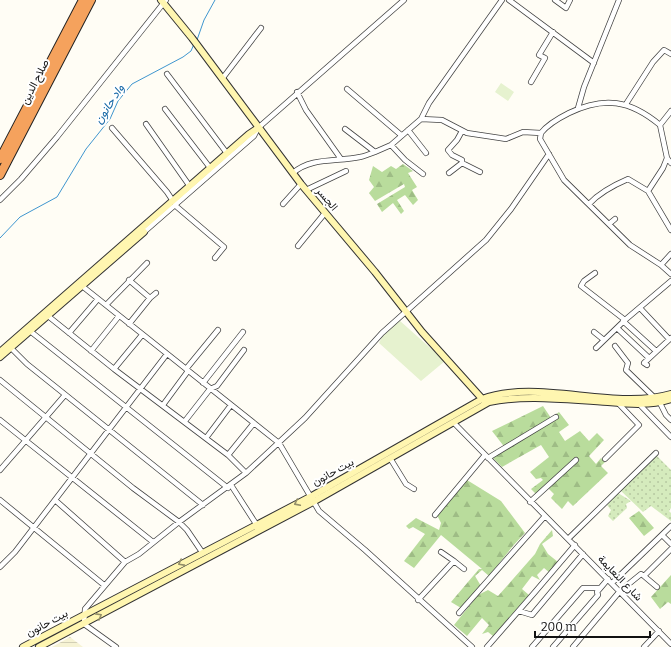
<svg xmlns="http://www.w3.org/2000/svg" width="671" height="647" font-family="Bitter,Vazirmatn,serif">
	<defs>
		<pattern id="farmland-rules" width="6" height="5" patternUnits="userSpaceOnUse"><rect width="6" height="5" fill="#f6f3d4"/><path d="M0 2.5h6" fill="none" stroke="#d2cfb5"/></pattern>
		<pattern id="grass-dots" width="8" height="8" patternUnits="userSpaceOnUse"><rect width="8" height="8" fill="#d5ebbd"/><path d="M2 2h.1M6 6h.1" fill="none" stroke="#b6c8a1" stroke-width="1.8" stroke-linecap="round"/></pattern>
		<pattern id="forest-firs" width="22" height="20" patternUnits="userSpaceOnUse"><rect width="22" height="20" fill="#b9dc9c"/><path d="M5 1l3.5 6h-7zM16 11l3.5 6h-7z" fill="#9ebc85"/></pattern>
	</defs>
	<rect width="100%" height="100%" fill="#fffdf5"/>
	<path fill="url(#farmland-rules)" d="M70 637 83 647H52Z"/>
	<path fill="url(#grass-dots)" d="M656 455 671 470V508L669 511 671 513V521L651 506 643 512 620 490Z
		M618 493 631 501 626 504 627 508 613 521 608 516 611 510 607 505Z"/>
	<path fill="url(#forest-firs)" d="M403 164 413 171 408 173 417 187 412 190 418 200 413 205 405 195 397 200 404 211 401 214 393 203 382 212 377 204 405 187 404 184 375 201 369 193 374 187 369 180 373 166 382 172 391 166 396 169Z
		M543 406 551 418 559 412 569 425 559 432 565 441 580 431 589 441 597 433 604 440 589 456 596 464 601 458 605 462 601 466 608 473 573 506 568 501 562 509 551 498 554 494 548 488 538 496 531 489 543 480 541 478 536 479 530 472 549 457 541 445 502 467 493 458 506 449 492 431Z
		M467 480 501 501 525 533C512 546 501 561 489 576L482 570 475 576 481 586 461 608 451 602 479 569H482L441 535 414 568 404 561 425 534 413 527 409 529 406 526 416 518 439 530 441 523 437 515Z
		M639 511 654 528 644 536 629 518Z
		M552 530 553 536 542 544 548 554 558 562 550 573 544 568 537 575 540 580 532 576 522 589 529 595 493 636 488 632 482 634 489 625 482 618 467 636 454 625 478 595 488 590 498 596 535 554 540 544Z
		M671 575V604L668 602 660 609 651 597Z"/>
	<path fill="#e6f2cf" d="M501 83 514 92 508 101 495 92Z
		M399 320 445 361 421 381 379 343 382 337Z"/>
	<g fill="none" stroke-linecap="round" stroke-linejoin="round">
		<path stroke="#3f96cf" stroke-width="1" d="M197 40 204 20 215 0
			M0 238 20 217 57 197 86 149 110 119 118 101 132 84 183 57 191 51 194 44"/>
		<defs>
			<path id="street" d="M509 0 594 63
				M555 0 566 8 570 0
				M167 74 226 152 227 156
				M222 79 261 28
				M531 82 545 58 539 55 553 32
				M347 89 401 135
				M297 92 306 110 341 159
				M626 104 653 62 664 50 671 54
				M578 108 584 87 619 0
				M165 109 211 169
				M421 119 429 103 502 0
				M146 124 191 188
				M660 125 671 111
				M112 128 167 192 177 207 224 247 215 258
				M345 129 375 152 391 145 421 119 442 120 467 133 500 138 506 139 523 132 541 133C548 124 559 118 569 113 604 96 630 100 660 125L667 158 671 163
				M408 130 426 153
				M541 133 540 139 564 180 630 245 661 265 671 274
				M391 145 405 160 423 174
				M667 158 663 168 648 191 671 230
				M462 163 480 172
				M293 173C311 157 337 162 360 157 365 156 370 154 375 152
				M449 173 462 163V160L452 155 448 150 457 140 462 131
				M306 190 346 171
				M0 200 21 179 57 137 166 0
				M283 204 301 184
				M589 204C600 192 614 185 628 179L648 191
				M609 224 615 219
				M144 232 254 136 258 128 404 0
				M298 246 325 213
				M661 265 671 254
				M595 273 584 281 581 286 625 320
				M129 280 150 298 129 324
				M82 286 279 443 319 511 365 550 472 647
				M150 298 156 293
				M106 305 147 263
				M640 308 669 339
				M48 316 114 369 228 455 246 473
				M623 321 656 351
				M617 328 649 358
				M30 331 228 488
				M594 332 604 340
				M69 333 98 299
				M615 346 628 363 626 370 660 403 666 415 671 420
				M11 348 27 364 203 505
				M596 348 625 320 671 281
				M91 351 119 316
				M647 365 644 363 671 338
				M114 369 142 335
				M186 369 218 330
				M0 380 133 488 179 522 187 530 202 552
				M203 383 243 332
				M163 405 188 371
				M640 405 671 437
				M0 420 153 542
				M185 421 210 389 217 386 244 350
				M454 423 671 644
				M206 438 231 405
				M228 455 254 423
				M390 458 406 484 414 489
				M488 458 556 417
				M605 459 639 425 618 403
				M0 470 65 395
				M231 485 258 527
				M0 500 104 585
				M55 500 125 562
				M530 502 576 460
				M435 515 485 455
				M662 535 671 544
				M569 538 656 453
				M454 561 464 569
				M0 567 15 552 167 354
				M644 576 657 587
				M612 583 671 526
				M418 600 454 561 441 552
				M519 611 532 615 583 554
				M459 613 545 516
				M116 647 84 624 85 609 125 562 139 554 179 522 246 473 305 418 382 333 486 240 511 209 549 154
				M487 647 535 592 575 545
				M532 647 583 588H600
				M553 647 598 595 597 592 608 579
				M573 647 620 591 641 574 644 576 671 549
				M644 647 659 631"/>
			<path id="secondary" d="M161 0 192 38 301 184 375 272 422 332 485 402
				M0 352 249 134 258 128
				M0 357 144 232
				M23 647 310 497 482 399C538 378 613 411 671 394
				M39 647 313 502 489 402C527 394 569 400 608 402 629 404 650 406 671 399"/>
			<path id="highway" d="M0 159 83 0
				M0 175 91 0"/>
		</defs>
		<use href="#street" stroke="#444" stroke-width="6"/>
		<use href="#secondary" stroke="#333" stroke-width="8"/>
		<use href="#highway" stroke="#222" stroke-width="10"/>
		<use href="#street" stroke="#fff" stroke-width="4.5"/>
		<use href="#secondary" stroke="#fff6b0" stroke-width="6"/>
		<use href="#highway" stroke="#f5a25d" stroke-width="8"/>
	</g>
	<defs><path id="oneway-chevron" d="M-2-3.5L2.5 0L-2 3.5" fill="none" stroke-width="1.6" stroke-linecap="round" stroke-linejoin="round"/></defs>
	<g stroke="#948f68">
		<use href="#oneway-chevron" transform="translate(297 503) rotate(154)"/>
		<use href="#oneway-chevron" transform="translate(181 563) rotate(152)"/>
		<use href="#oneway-chevron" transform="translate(99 616) rotate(-29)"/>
	</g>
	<g text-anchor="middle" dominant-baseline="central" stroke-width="4" stroke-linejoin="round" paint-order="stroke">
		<g font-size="11" fill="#111" stroke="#fff">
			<text transform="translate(35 82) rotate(-63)">صلاح الدين</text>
			<text transform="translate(327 199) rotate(50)">الجسر</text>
			<text transform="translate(333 472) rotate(-29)">بيت حانون</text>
			<text transform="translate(620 578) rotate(46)">شارع النعايمة</text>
			<text transform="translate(47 623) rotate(-28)">بيت حانون</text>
		</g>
		<g font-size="12" font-style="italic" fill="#1768a6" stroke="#fff">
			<text transform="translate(109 104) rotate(-57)">واد حانون</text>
		</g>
	</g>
	<path d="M535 631v6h115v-6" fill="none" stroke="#111111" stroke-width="2"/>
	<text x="541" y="631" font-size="12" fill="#111111" stroke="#ffffff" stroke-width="3" paint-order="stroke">200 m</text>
</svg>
